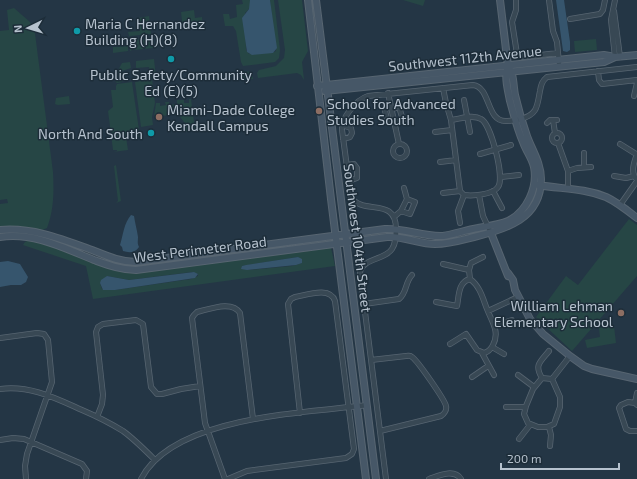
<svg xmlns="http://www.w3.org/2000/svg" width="637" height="479" font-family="'Exo 2',sans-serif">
	<rect width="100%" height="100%" fill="#243645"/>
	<path fill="#264645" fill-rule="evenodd" d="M242 0H250C251 6 249 10 245 13L246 50 249 54 275 52 276 50 270 0H274L280 50 279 58 275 62 243 66 241 62 236 31 233 26H225L223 14H229L230 19 237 17 236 5 243 4Z
		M278 0H302L308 51 302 62 304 80 301 75 297 73 258 78 257 73 259 70 276 66 284 58 285 50Z
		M403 0H425L423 6Z
		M14 8 30 22 32 27 34 26 53 172C54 191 54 210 47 228L40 231 0 228V204L8 203 7 199 0 200V31L9 30 7 10Z
		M194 10 195 18 202 17 203 27 183 29 181 12Z
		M149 16 151 34 129 36 128 32 140 31 138 18Z
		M151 38 153 48 134 50 144 39Z
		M142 39 140 43 134 49 133 46H131L132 50 130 51 129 41Z
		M596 39 597 50 575 52 574 41Z
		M128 46V51L113 53V47Z
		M154 59 156 78 135 80 151 78 149 67 136 68V61Z
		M130 62 131 68 122 71V75L119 76V78H121L122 82 117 83 115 81V76L122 63Z
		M242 71 251 72 253 79 243 80Z
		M152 79 155 103 152 117 153 125 141 127 135 82Z
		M132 82 140 137H138L137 135H128L126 137 128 150 113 152 117 151V150H113L108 111 113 107 111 90H116V86L117 84Z
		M69 96 70 104 58 105 55 104 56 98Z
		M189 99H191L195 130 181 132 187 126 178 114 154 117 156 103H160V106L166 105 165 102H169V105L177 104V100H184V103H189Z
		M116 165 121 201 116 203 118 201 114 166Z
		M629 219 637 225V276L572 351 546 327 536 317 566 276 578 285Z
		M29 240 46 244 116 270 328 247 331 248 335 266 93 299 86 266 23 245 25 242ZM298 257 302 261V263L292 266 247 270 242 266ZM192 272 198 274V276L191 279 115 290 102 289 100 283 107 276 129 280Z
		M614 326 616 343 587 348 585 340 600 337 599 328Z"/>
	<path fill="#36556d" d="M250 0H270L277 48 273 53 252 55 247 52 242 18 249 9Z
		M556 0H564L570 42V50L567 52 563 51Z
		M131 215 134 216C135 223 137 230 138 237 138 241 137 243 139 247 135 253 129 253 123 251L122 247 120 245C123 235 124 223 131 215Z
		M298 257 302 259V263L296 265 247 270 241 269 242 266 246 265Z
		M8 261 20 264 28 277 26 282 21 285H11L0 287V262Z
		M194 272 198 274 195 278 115 290H103L100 283 101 280 107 276 129 280Z"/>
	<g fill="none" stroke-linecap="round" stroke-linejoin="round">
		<defs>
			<path id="street" d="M516 0V10L512 22 517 54 523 57 558 53
				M549 0 553 31 557 42 559 63
				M614 11 620 57
				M570 19 600 14 603 10 605 0
				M615 57 611 20 615 0
				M598 71 599 80 602 84 637 80
				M443 88 446 103 451 120 460 191 464 195C472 196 493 195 498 187 505 178 491 124 481 119 473 114 460 119 451 120
				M388 93 399 144
				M634 96 637 83
				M464 100 470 132
				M391 106 387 108 385 111 387 119 390 121 394 119
				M392 109 399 107 403 120 395 123
				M553 120 555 133
				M547 123 550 120H557
				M342 125 351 128 352 133 350 137 343 139
				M435 132 452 130
				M552 138a5 5 0 1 1 10 0a5 5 0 1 1-10 0Z
				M558 143 568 171V188
				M393 151a7 7 0 1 1 14 0a7 7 0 1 1-14 0Z
				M620 144 636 154
				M480 154 511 145
				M637 154C634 162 630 173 637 180
				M440 162 456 160
				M347 165 354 164 357 168V178L349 181
				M584 167V153
				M568 171 577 168 591 167
				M614 176 626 178 634 176
				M501 177 519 175
				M493 191 502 208
				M443 193 460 191
				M479 195 483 216 491 233
				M620 205 637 181
				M401 211 410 214 415 202 407 199
				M395 216 401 211 407 199 404 188
				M460 223 458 211 464 195
				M443 264 469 270
				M470 279 469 270 471 263 483 257
				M436 302 457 306C459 296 458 282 470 279
				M364 304 399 299C407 293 405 282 412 275
				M488 311 518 297
				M495 326 512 320
				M0 338 37 333 44 334 48 340 52 382 27 454 25 466 26 479
				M450 344 466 334 477 350 484 353C488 352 491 349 493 345 500 332 492 322 487 309 483 299 480 286 470 279
				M492 347 504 354
				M482 353 494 375
				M371 360 406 356C409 356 410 355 412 357 417 360 445 400 446 406 447 410 444 414 441 416L380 431
				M518 375 534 387
				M472 377 488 366
				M542 378 552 379 560 397V407L554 424 547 427H538L528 423 524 414 526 406 533 389Z
				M542 378C534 365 540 362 549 351
				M552 379 570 356
				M0 389C30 385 55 398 82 410 96 416 110 423 123 431 134 439 145 450 155 460
				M635 403 637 393
				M637 405 635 403 628 402 621 405 619 408 626 429 630 431H637
				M506 407H525
				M97 417 102 404 103 395 96 332 98 327 103 324 136 320 143 324 151 387 157 394H162L181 389 200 386
				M549 427 551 435 550 446
				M519 439 530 425
				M0 440 13 438 24 439 82 464 87 471 86 479
				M141 479C173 416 305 413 367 405
				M225 479 205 423 192 318 194 315 197 312C210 309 232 300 240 313L253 419
				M228 479 247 471 346 458 352 454 354 449 335 301C330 286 307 295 295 297L291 299 288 304 300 413
				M386 479 360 272C363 258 385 260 392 249 396 243 396 236 396 229 396 196 363 216 351 197L342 130C341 118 356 100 368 96L473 85C491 87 486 122 506 121 511 121 516 120 521 119 538 114 537 106 540 91 541 85 542 81 547 77L637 67
				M429 479C438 476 454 468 461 479"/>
			<path id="secondary" d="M308 0 331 199 366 479
				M316 0 376 479
				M317 86 604 55 615 57
				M325 91 604 62 615 57 637 55
				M538 185C561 189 584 188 606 197 617 202 627 210 637 218
				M0 230C32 227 62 239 92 250 107 256 120 262 136 262L385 229C405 228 423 237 443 236 455 234 466 230 478 228 488 226 498 225 508 221 527 212 538 187 534 167 532 158 526 151 523 142 517 129 514 115 510 101 508 90 504 77 508 66L500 0
				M491 233 508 276
				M0 237C34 232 64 248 94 260 108 265 121 270 136 270L387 237C404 236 419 244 435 244 449 244 462 240 474 237 506 229 541 219 541 179 541 163 532 150 527 136 522 122 518 108 515 95 513 84 514 74 508 66
				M508 273 513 280 515 290 530 319 543 334 570 356 584 366 592 369 637 379"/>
		</defs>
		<use href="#street" stroke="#576571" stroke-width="6"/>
		<use href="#secondary" stroke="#576571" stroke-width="8"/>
		<use href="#street" stroke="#384854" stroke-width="4.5"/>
		<use href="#secondary" stroke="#465767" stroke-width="6"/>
	</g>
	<g fill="#0f9aa8" stroke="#1d2d39" stroke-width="1.5">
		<circle cx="77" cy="31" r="4"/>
		<circle cx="171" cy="59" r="4"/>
		<circle cx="151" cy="133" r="4"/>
	</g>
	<g fill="#8d6e63" stroke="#1d2d39" stroke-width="1.5">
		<circle cx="319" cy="111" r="4"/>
		<circle cx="159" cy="117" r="4"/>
		<circle cx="621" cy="313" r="4"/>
	</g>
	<g text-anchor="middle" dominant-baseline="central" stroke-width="3" stroke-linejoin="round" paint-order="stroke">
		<g font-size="14" fill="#b6c2ce" stroke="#1d2d39" text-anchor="start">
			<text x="85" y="23">Maria C Hernandez<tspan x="85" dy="16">Building (H)(8)</tspan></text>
			<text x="171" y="74" text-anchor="middle">Public Safety/Community<tspan x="171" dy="16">Ed (E)(5)</tspan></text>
			<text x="327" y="103">School for Advanced<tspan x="327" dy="16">Studies South</tspan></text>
			<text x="167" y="109">Miami-Dade College<tspan x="167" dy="16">Kendall Campus</tspan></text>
			<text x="143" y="133" text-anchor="end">North And South</text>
			<text x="613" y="305" text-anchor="end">William Lehman<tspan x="613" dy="16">Elementary School</tspan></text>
		</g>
		<g font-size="14" fill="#b6c2ce" stroke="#1d2d39">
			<text transform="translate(465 58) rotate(-6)">Southwest 112th Avenue</text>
			<text transform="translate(358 238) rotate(83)">Southwest 104th Street</text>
			<text transform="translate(200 249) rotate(-7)">West Perimeter Road</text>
		</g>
	</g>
	<g transform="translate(28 28) rotate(265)" stroke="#1d2d39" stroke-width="3" paint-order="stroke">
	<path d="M0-3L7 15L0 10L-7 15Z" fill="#b6c2ce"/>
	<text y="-6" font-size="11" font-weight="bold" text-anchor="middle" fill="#b6c2ce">N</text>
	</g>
	<path d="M501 463v6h118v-6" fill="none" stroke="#b6c2ce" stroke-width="2"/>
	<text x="507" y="463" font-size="12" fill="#b6c2ce" stroke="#1d2d39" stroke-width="3" paint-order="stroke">200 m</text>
</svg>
